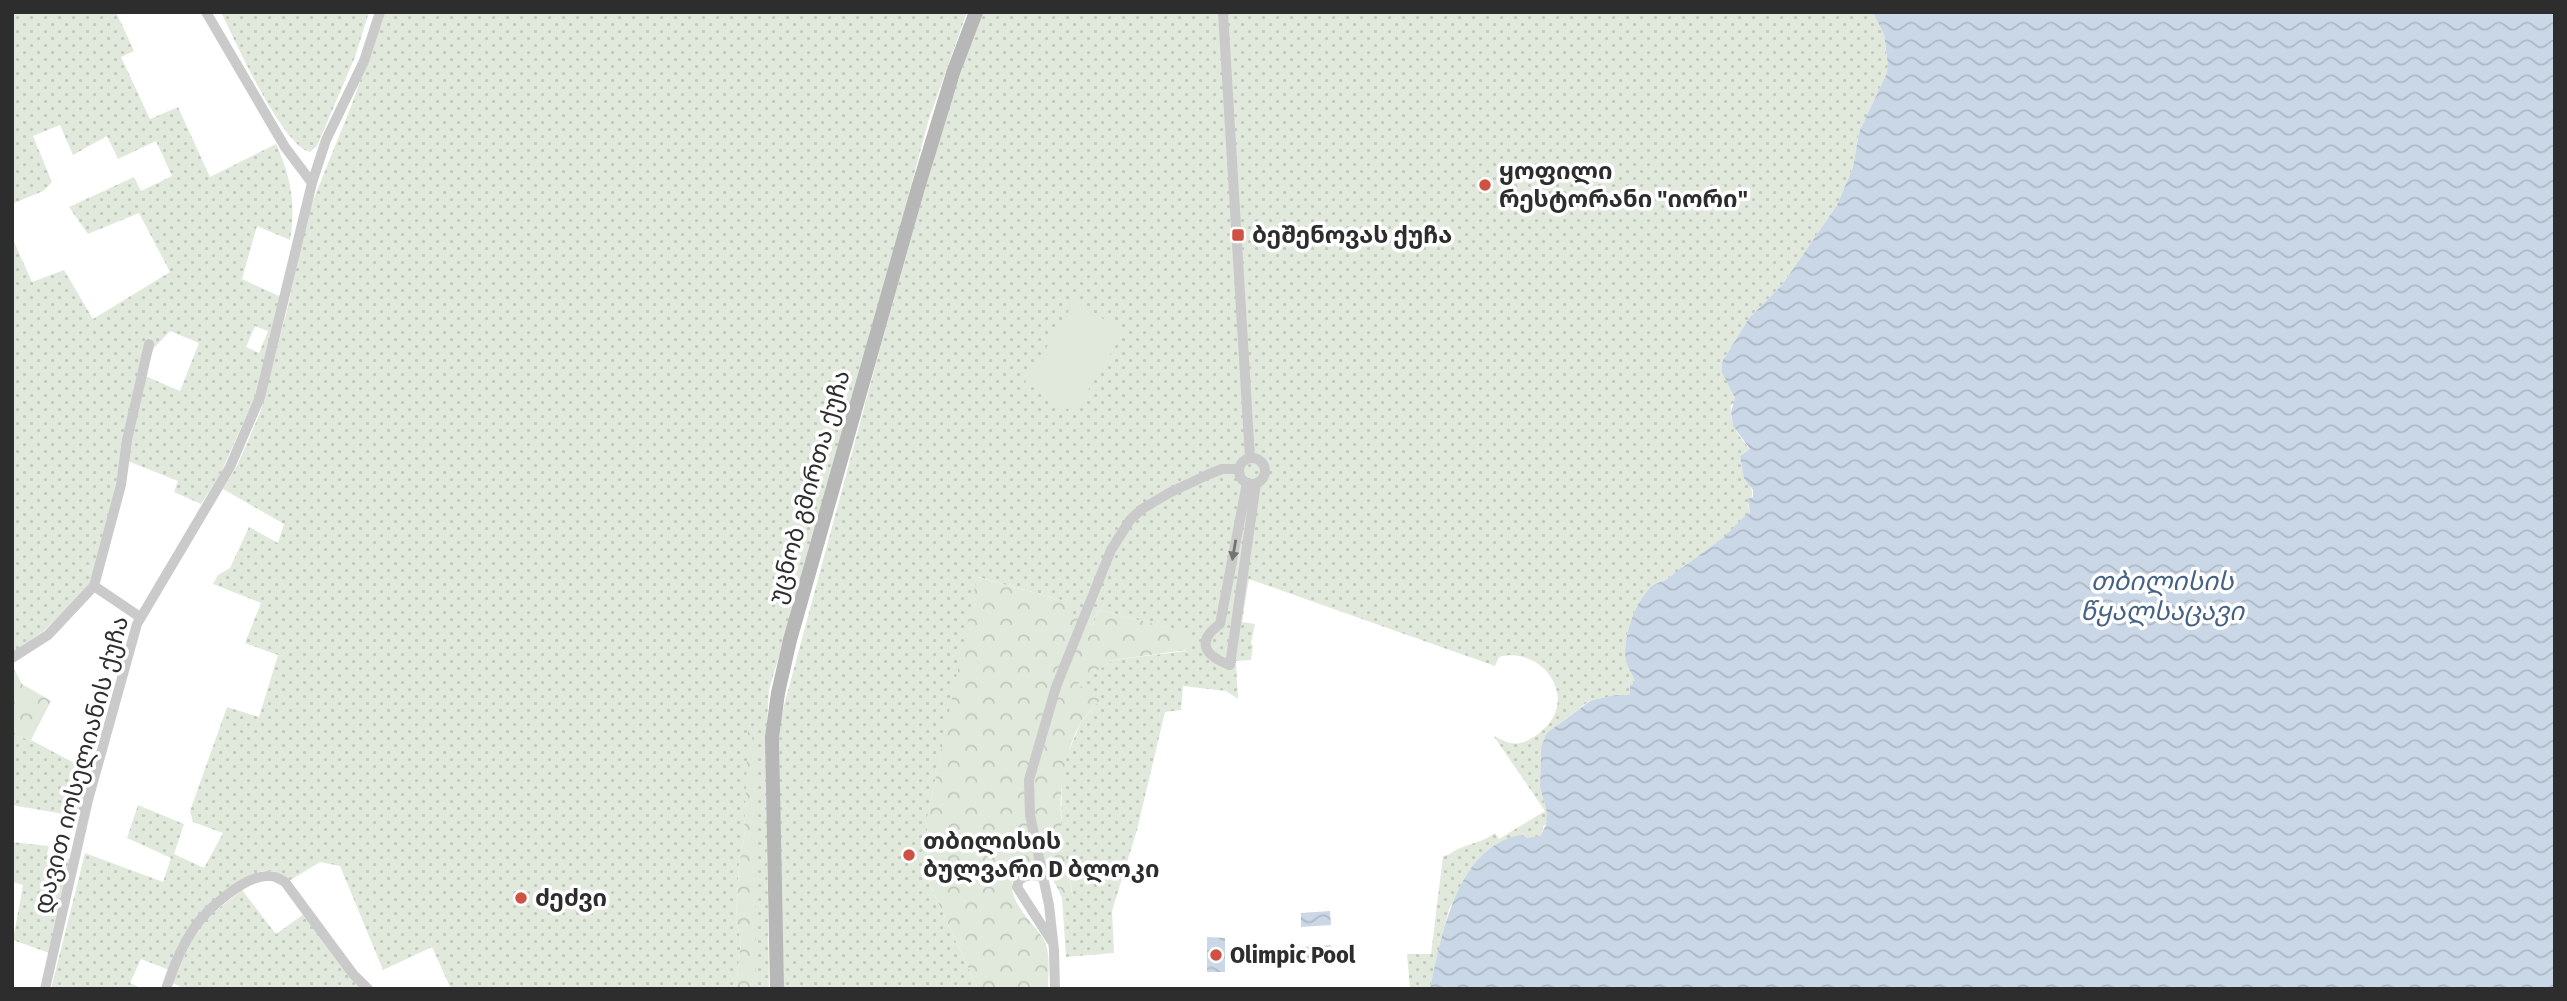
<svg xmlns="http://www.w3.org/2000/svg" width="2567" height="1001" font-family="'Fira Sans Condensed','Noto Sans Georgian',sans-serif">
	<defs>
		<pattern id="green-dots" width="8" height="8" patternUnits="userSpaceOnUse" patternTransform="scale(1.75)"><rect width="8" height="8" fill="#e1e9dc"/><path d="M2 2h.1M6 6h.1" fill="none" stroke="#c1c8bd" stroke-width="1.8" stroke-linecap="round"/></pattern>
		<pattern id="forest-crowns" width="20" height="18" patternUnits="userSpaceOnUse" patternTransform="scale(1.75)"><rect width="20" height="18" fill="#e1e9dc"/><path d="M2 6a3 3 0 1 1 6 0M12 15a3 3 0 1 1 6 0" fill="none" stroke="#c1c8bd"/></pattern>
		<pattern id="water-waves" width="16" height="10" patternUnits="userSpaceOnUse" patternTransform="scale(1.75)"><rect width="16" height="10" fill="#cad7e6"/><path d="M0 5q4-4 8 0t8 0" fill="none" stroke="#aeb9c6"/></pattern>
	</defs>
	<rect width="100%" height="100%" fill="#fff"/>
	<path fill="url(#green-dots)" fill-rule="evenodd" d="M12 12H116L134 51 121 57 150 119 178 107 210 177 276 144C291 177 296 204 290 240L257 226 242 279 281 297 258 390 220 475 201 504 174 492 178 481 120 458 115 492 91 584 44 631 12 653V237L32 282 64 270 93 319 170 272 139 213 88 234 69 207 134 177 141 191 172 176 156 141 118 159 107 136 73 155 60 125 33 136 52 182 43 191 12 204ZM255 326 268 331 259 353 246 347ZM170 331 199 343 180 391 143 375 154 348Z
		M221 12H369L355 57 317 146 310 152C283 147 234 39 221 12Z
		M384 12H967L929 119 844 434 769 690 766 739 769 989H756L749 732 744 839 739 864 736 920 741 941 736 989H451L432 947 383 970 340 866 320 862 289 881 274 871H262L252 875 213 901 169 970 141 959 130 983 143 989H51L85 853 163 882 171 858 127 838 138 805 184 824 174 854 204 868 223 833 193 822 190 811 227 707 259 717 278 655 245 643 261 603 213 584 218 575 230 568 249 527 278 543 284 524 223 489 237 466 260 413 288 306 308 213 352 104Z
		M983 12H1873L1884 35 1888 66 1886 75 1859 132 1853 167 1837 205 1782 285 1749 318 1722 362C1726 375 1732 389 1736 402L1731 405C1729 424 1738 435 1750 449L1740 456C1742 462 1741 467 1744 473 1749 484 1757 492 1748 504L1750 513 1724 537 1664 581C1638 585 1621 639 1626 662 1628 669 1633 676 1635 683L1631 695 1589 701 1559 724 1541 747 1540 787 1547 813V825H1544L1539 840 1489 849 1477 862 1449 909 1430 989H1410L1407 954H1431L1443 856C1450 855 1452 852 1458 849 1471 843 1483 842 1495 833L1499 839 1545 811 1493 735C1511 746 1520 747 1538 734 1583 701 1543 645 1499 657L1495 666 1249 579 1242 622 1255 624 1251 643 1253 646 1251 660 1236 661 1238 699 1226 691 1183 686 1181 710 1165 712 1137 830 1112 911 1114 953 1066 957 1062 898 1073 897 1061 837 1062 767 1081 722 1100 699 1076 684 1113 660 1186 651 1169 628 1099 610 1093 625 1070 615 1075 604 978 577 927 819 928 881 978 989H782L779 724 881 345 948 108Z
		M12 735 31 740 93 773 81 817 12 805Z
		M12 842 49 846 47 855 72 859 49 953 13 940 23 885 12 882Z
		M242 890 276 934 304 914 364 989H186L172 983 195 933 205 919Z"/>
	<path fill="url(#forest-crowns)" d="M977 577 1076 604 1071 615 1093 625 1099 610 1190 633 1187 650 1113 660 1077 684 1101 699C1094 707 1085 715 1080 724 1050 781 1061 838 1073 898H1062L1048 869C1037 867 1026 865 1017 874 999 895 1035 923 1044 940 1051 953 1048 974 1048 989H978L928 881 927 819Z
		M12 665 22 684 51 701 31 740 12 735Z
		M748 730 755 744 756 989H736L741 941 736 920 739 864 744 839Z"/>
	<path fill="#e1e9dc" d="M1075 301 1124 332 1074 413 1025 382Z"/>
	<path fill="url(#water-waves)" d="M1873 12H2555V989H1430C1442 935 1456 848 1520 835L1528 838 1540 836 1546 825 1547 813 1540 787 1541 747 1547 733 1590 701 1615 695H1630V685L1635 683C1633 675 1628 669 1626 662 1621 639 1638 585 1664 581L1724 537 1746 515 1750 513 1748 499 1753 497V490L1744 478 1740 456 1750 449 1733 426 1731 412 1735 398 1722 372V362L1749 318 1782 285 1837 205 1853 167 1859 132 1886 75 1888 66 1884 35Z
		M1330 911 1331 925 1301 927V913Z
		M1207 937 1225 938V972H1207Z
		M1331 945 1332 959 1304 961 1303 947Z"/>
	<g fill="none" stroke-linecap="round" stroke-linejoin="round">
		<path stroke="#cacaca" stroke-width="10" d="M206 12 285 147 312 183
			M1223 12 1250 458
			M1239 471a13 13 0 1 1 26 0a13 13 0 1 1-26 0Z
			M1247 483 1220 624C1195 642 1205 656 1230 665L1256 483
			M94 586 140 617
			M12 658 48 635 94 586 121 485 127 440 149 344
			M1045 878C1034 875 1028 873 1019 880L1017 887 1051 940
			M45 989 88 800 137 624 230 467 260 397 312 183 326 140 364 61 380 12
			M166 989C173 968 182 946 194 928 207 909 246 874 270 876 275 876 280 879 285 882L353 974 368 989
			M1055 989 1054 950 1049 905 1030 815 1029 780 1056 687 1111 550 1130 520 1142 509 1169 493 1207 475 1222 469H1239"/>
		<path stroke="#b7b7b7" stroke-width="14" d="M777 989 772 737 778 693 790 640 918 188 953 73 976 12"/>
	</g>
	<defs><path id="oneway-solid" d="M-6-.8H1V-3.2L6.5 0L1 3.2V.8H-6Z" transform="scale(1.75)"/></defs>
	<use fill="#747474" href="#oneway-solid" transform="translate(1234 550) rotate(100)"/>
	<g fill="#cf5144" stroke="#fff" stroke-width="2.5">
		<circle cx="1485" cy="185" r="7"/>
		<rect x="1231" y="228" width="14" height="14" rx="3.5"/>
		<circle cx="909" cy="855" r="7"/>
		<circle cx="521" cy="898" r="7"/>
		<circle cx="1216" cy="955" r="7"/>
	</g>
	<g text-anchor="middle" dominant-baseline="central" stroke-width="7" stroke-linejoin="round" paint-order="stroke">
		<g font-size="24" font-weight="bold" fill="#2d2d2d" stroke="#fff" text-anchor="start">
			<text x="1499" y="171">ყოფილი<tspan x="1499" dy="28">რესტორანი "იორი"</tspan></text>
			<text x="1252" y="235">ბეშენოვას ქუჩა</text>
			<text x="923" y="841">თბილისის<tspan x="923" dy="28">ბულვარი D ბლოკი</tspan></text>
			<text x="535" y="898">ძეძვი</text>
			<text x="1230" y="955">Olimpic Pool</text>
		</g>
		<g font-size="24" fill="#2d2d2d" stroke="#fff">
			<text transform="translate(809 487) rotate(-74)">უცნობ გმირთა ქუჩა</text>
			<text transform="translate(81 765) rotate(-75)">დავით იოსელიანის ქუჩა</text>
		</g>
		<g font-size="26" font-style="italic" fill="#456185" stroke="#fff">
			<text x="2162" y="581">თბილისის<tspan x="2162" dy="30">წყალსაცავი</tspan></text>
		</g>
	</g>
	<rect width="2567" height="1001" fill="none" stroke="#2d2d2d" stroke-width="28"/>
</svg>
